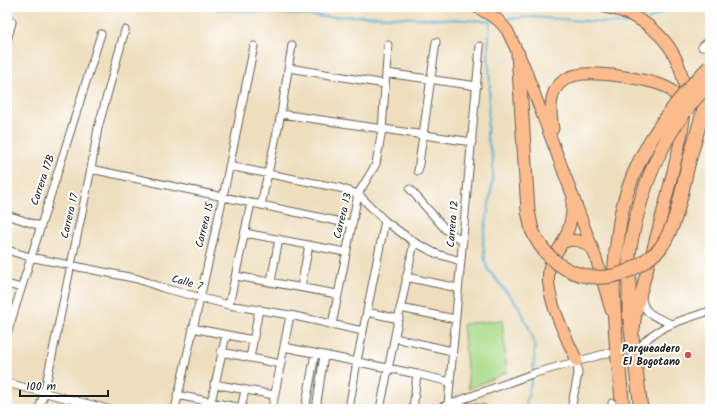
<svg xmlns="http://www.w3.org/2000/svg" width="717" height="416" font-family="Kalam,sans-serif">
	<rect width="100%" height="100%" fill="#fff"/>
	<filter id="ink" filterUnits="userSpaceOnUse"><feTurbulence type="fractalNoise" baseFrequency=".025" numOctaves="2"/><feDisplacementMap in="SourceGraphic" scale="8" xChannelSelector="R" yChannelSelector="G"/><feConvolveMatrix kernelMatrix="1 2 1 2 8 2 1 2 1" color-interpolation-filters="sRGB"/></filter>
	<filter id="wash" filterUnits="userSpaceOnUse"><feTurbulence type="fractalNoise" baseFrequency=".012" numOctaves="4" result="noise"/><feDisplacementMap in="SourceGraphic" scale="16" xChannelSelector="R" yChannelSelector="G"/><feGaussianBlur stdDeviation="0.9" result="paint"/><feColorMatrix in="noise" values="0 0 0 0 0 0 0 0 0 0 0 0 0 0 0 0 0 1.4 0 .05"/><feComposite in="paint" operator="in"/></filter>
	<g filter="url(#wash)">
		<rect width="100%" height="100%" fill="#eedebd"/>
		<path fill="#aadc8a" stroke="#637c53" d="M502 320 507 372 469 389 463 324Z
			M316 355 322 357 314 409H308Z"/>
		<g fill="none" stroke-linecap="round" stroke-linejoin="round">
			<path stroke="#56b2d4" stroke-width="2" d="M186 7 330 17 362 16 491 21
				M503 19 532 17 624 24 634 22
				M648 20 672 7
				M490 21 488 51 490 83 487 136 493 160V179L483 242 485 261 489 271 519 307 530 330 535 345 533 373
				M525 409 532 377"/>
		</g>
	</g>
	<g filter="url(#ink)">
		<g fill="none" stroke-linecap="round" stroke-linejoin="round">
			<defs>
				<path id="street" d="M7 41 12 22
					M702 47 710 40
					M289 68 385 84
					M386 73 477 86
					M281 114 472 142
					M229 166 340 188 358 194 385 221 414 242 437 254 461 261
					M91 169 351 224
					M418 171 436 42
					M410 189 446 230 463 241
					M261 205 281 114 292 45
					M7 215 40 226
					M245 233 345 252
					M7 250 30 257 138 279 163 288 229 305 290 315 363 331
					M236 276 337 294
					M406 277 458 288
					M271 281 279 239
					M7 284 21 288
					M301 287 309 245
					M642 296C642 315 658 317 671 324
					M229 305 251 203
					M400 308 455 319
					M367 312 399 319
					M332 325 358 194 376 164 382 130 388 45
					M192 328 253 340
					M7 334 101 34
					M395 338 452 351
					M284 347 417 374 450 382
					M221 352 281 364
					M637 356C643 329 686 319 710 311
					M250 358 259 309
					M7 383 108 409
					M214 384 274 395
					M177 395 241 408
					M211 402 226 335
					M448 405 480 46
					M460 406 484 409
					M39 409 44 394 91 169 98 128 125 30
					M175 409 223 197 254 46
					M241 409 245 390
					M272 409 290 315
					M305 409 315 354
					M316 409 324 355
					M349 409 357 361 385 221
					M380 409 414 242
					M413 409 417 374
					M436 409 535 373 608 353
					M571 409 578 374 577 361
					M612 409V403"/>
				<path id="primary" d="M477 7 498 20 507 30 524 66 596 258 611 310
					M605 7C642 14 672 38 682 75 684 84 687 93 686 102 684 132 675 162 668 191 658 232 646 272 636 312L634 329
					M553 129C551 116 549 102 555 90 559 82 569 76 577 75 596 71 651 79 668 88 675 92 678 101 681 108
					M572 202C573 217 569 231 562 243 558 251 553 257 550 265 542 293 566 336 577 361
					M562 243C574 238 582 240 592 249"/>
				<path id="highway" d="M518 54 528 211 532 230
					M689 161 703 112 710 97
					M616 252 613 289 616 341 623 409
					M629 254V313L641 409"/>
			</defs>
			<use href="#street" stroke="#666054" stroke-width="9"/>
			<use href="#primary" stroke="#666054" stroke-width="13"/>
			<use href="#highway" stroke="#666054" stroke-width="15"/>
			<use href="#street" stroke="#fff" stroke-width="7"/>
			<use href="#primary" stroke="#fbbb8c" stroke-width="11"/>
			<use href="#highway" stroke="#fbbb8c" stroke-width="13"/>
			<defs>
				<path id="highway-bridge" d="M532 230C552 277 604 292 645 261 651 256 657 253 661 247 678 223 682 188 689 161
					M616 252C618 238 619 224 622 210 635 154 670 106 710 66
					M629 254C639 190 663 129 710 83"/>
			</defs>
			<use href="#highway-bridge" stroke="#666054" stroke-width="15" stroke-linecap="butt"/>
			<use href="#highway-bridge" stroke="#fbbb8c" stroke-width="13"/>
		</g>
	</g>
	<circle fill="#d1495b" stroke="#fff" stroke-width="1.5" cx="688" cy="355" r="4"/>
	<g text-anchor="middle" dominant-baseline="central" stroke-width="4" stroke-linejoin="round" paint-order="stroke">
		<g font-size="11" fill="#1c1c1c" stroke="#fff">
			<text transform="translate(43 180) rotate(-71)">Carrera 17B</text>
			<text transform="translate(70 216) rotate(-77)">Carrera 17</text>
			<text transform="translate(343 216) rotate(-76)">Carrera 13</text>
			<text transform="translate(453 224) rotate(-85)">Carrera 12</text>
			<text transform="translate(205 225) rotate(-76)">Carrera 15</text>
			<text transform="translate(187 283) rotate(15)">Calle 7</text>
		</g>
		<g font-size="11" font-weight="bold" fill="#1c1c1c" stroke="#fff" text-anchor="end">
			<text x="680" y="349">Parqueadero<tspan x="680" dy="13">El Bogotano</tspan></text>
		</g>
	</g>
	<rect width="717" height="416" fill="none" stroke="#fff" stroke-width="24"/>
	<path d="M20 390v6h88v-6" fill="none" stroke="#1c1c1c" stroke-width="2"/>
	<text x="26" y="390" font-size="12" fill="#1c1c1c" stroke="#ffffff" stroke-width="3" paint-order="stroke">100 m</text>
</svg>
